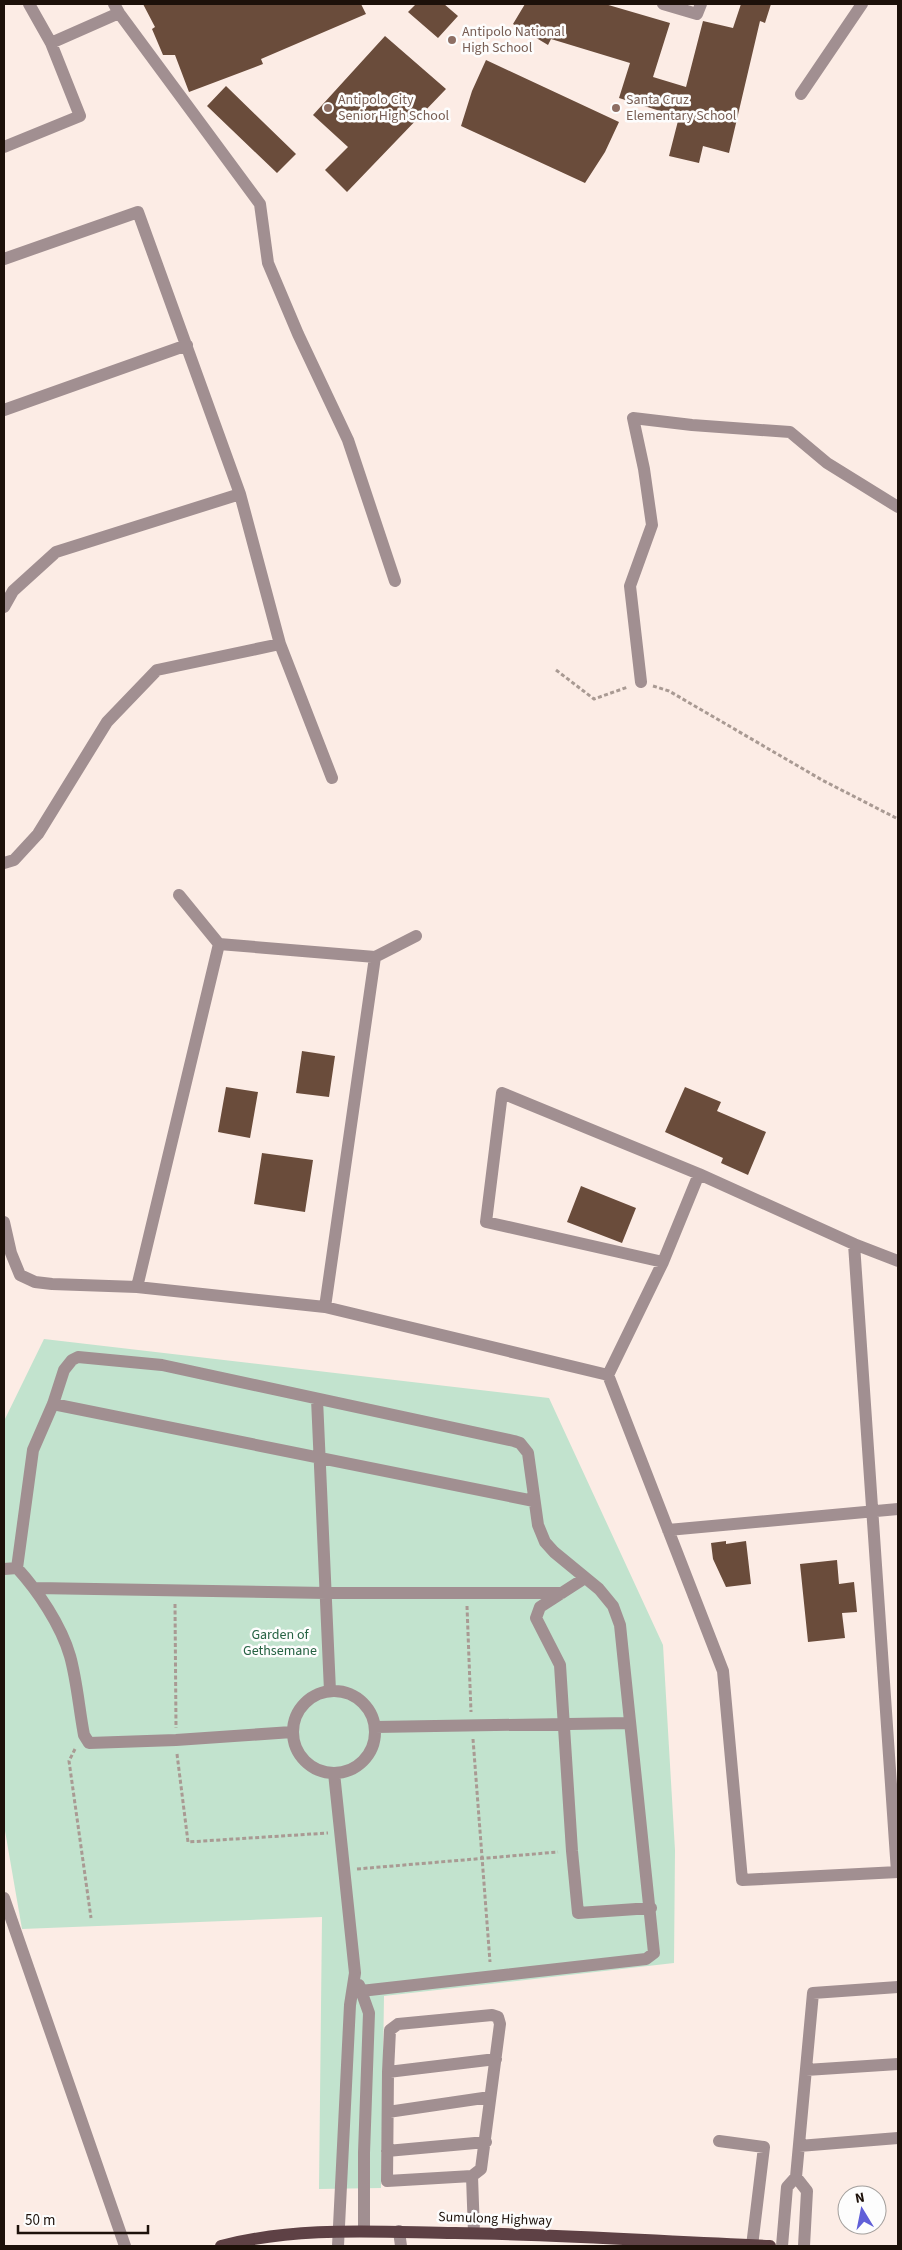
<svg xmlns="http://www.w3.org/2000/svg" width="902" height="2250" font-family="'Source Sans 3',sans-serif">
	<rect width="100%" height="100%" fill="#fcece5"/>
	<path fill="#c2e3ce" d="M44 1339 549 1398 663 1645 675 1850 674 1963 384 1996 381 2188 319 2189 322 1917 22 1929 4 1825V1421Z"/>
	<path fill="#6a4c3b" d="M143 4H361L366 14 261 59 263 64 189 92 175 55H163L152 29 155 27Z
		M416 4H444L458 16 438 38 408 12Z
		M525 4H605L670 23 653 77 686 87 703 21 733 28 741 4H771L765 23 760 21 729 153 703 146 699 163 669 156 679 117 619 98 630 63 551 39 548 45 513 24Z
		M385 36 446 89 347 192 325 170 348 147 313 115Z
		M486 60 619 122 605 152 585 183 461 126 472 91Z
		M226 86 296 154 277 173 207 106Z
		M302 1051 335 1056 329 1097 296 1093Z
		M226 1087 258 1092 250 1138 218 1132Z
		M685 1087 721 1102 717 1111 766 1132 748 1175 721 1163 723 1158 665 1132Z
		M262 1153 313 1160 305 1212 254 1204Z
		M581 1186 636 1208 622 1243 567 1222Z
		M726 1541V1544L746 1541 751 1584 726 1587 713 1559 711 1543Z
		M837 1560 839 1584 854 1582 857 1612 842 1613 845 1638 808 1642 800 1564Z"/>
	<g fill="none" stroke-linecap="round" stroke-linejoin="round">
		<path stroke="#a99a93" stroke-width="3" stroke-dasharray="4 2.5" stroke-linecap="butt" d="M556 670 594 699 628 687
			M653 686 669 691 822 780 898 819
			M175 1604 176 1728
			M467 1606 471 1712
			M473 1739 490 1962
			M75 1749 69 1761 91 1918
			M177 1754 188 1842 328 1833
			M357 1869 558 1852"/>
		<path stroke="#a18f91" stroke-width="12" d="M114 4 119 13 260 204 268 263 298 334 348 440 395 581
			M663 4 697 14 701 4
			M51 43 119 13
			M801 94 862 4
			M4 147 80 116 51 43 29 4
			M4 259 138 212 240 494 280 644 332 778
			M4 410 187 345
			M4 607 13 591 56 552 240 494
			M641 682 630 586 652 525 644 469 633 418 692 425 790 432 827 463 898 507
			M4 863 14 860 38 834 107 722 157 670 280 644
			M179 895 219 944 375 957 416 936
			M4 1222 11 1253 20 1275 35 1282 52 1284 137 1287 325 1307 608 1375 723 1671 742 1880 898 1872
			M854 1244 897 1872
			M663 1262 486 1222 502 1093 699 1174 854 1244 898 1261
			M137 1287 219 944
			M325 1307 375 957
			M608 1375 663 1262 699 1174
			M317 1399 330 1691
			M53 1404 534 1501
			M668 1530 898 1509
			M17 1568 33 1450 53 1404 64 1370 72 1360 78 1357 162 1365 514 1441 520 1443 528 1453 538 1525 545 1542 554 1552 599 1589 613 1606 620 1625 654 1953 646 1959 352 1992
			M4 1569 17 1568C38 1591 61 1625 70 1656 77 1681 79 1709 84 1735L89 1743 176 1740 292 1732
			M585 1578 540 1607 536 1618 560 1665 572 1851 578 1913 651 1908
			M36 1588 326 1593H562
			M293 1732a41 41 0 1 1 82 0a41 41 0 1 1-82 0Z
			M375 1727 629 1723
			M334 1773 355 1973 350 2005 338 2246
			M4 1898 125 2246
			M359 1985 369 2013 364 2153V2230
			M492 2015 498 2017 500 2024 481 2169 472 2176 387 2181 388 2072 390 2030 398 2024Z
			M806 2070 898 2064
			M388 2072 496 2059
			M388 2112 490 2097
			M719 2141 764 2147 752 2246
			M799 2146 898 2138
			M387 2151 486 2142
			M472 2176 474 2233
			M796 2177 807 2191 804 2246
			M399 2231 401 2246
			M782 2246 787 2187 796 2177 813 1993 898 1987"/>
		<path stroke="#5e4145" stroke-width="12" d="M221 2246C298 2226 376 2232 455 2233 560 2234 665 2242 770 2246"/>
	</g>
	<g fill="#8d6e63" stroke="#fdfdfd" stroke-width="2">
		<circle cx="452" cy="40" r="5"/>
		<circle cx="328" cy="108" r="5"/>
		<circle cx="616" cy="108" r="5"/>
	</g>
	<g text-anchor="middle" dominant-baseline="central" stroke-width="5" stroke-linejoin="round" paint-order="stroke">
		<g font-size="14" fill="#785e54" stroke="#fdfdfd" text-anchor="start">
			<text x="462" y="32">Antipolo National<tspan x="462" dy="16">High School</tspan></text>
			<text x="338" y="100">Antipolo City<tspan x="338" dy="16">Senior High School</tspan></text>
			<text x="626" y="100">Santa Cruz<tspan x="626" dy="16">Elementary School</tspan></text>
		</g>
		<g font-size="14" fill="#266243" stroke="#fdfdfd">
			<text x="280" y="1635">Garden of<tspan x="280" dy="16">Gethsemane</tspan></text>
		</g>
		<g font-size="14" fill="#1d110a" stroke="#fdfdfd">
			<text transform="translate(495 2219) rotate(2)">Sumulong Highway</text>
		</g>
	</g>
	<rect width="902" height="2250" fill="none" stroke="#1d110a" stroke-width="10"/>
	<g transform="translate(862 2210) rotate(350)"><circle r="24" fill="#fdfdfd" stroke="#a39f9c"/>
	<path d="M0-4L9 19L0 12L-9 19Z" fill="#605fd8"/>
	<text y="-8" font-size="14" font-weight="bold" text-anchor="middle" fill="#1d110a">N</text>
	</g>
	<path d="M18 2225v8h130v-8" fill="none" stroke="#1d110a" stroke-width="2.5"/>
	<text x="25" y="2225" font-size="15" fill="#1d110a" stroke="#fdfdfd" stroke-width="4" paint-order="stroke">50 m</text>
</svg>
